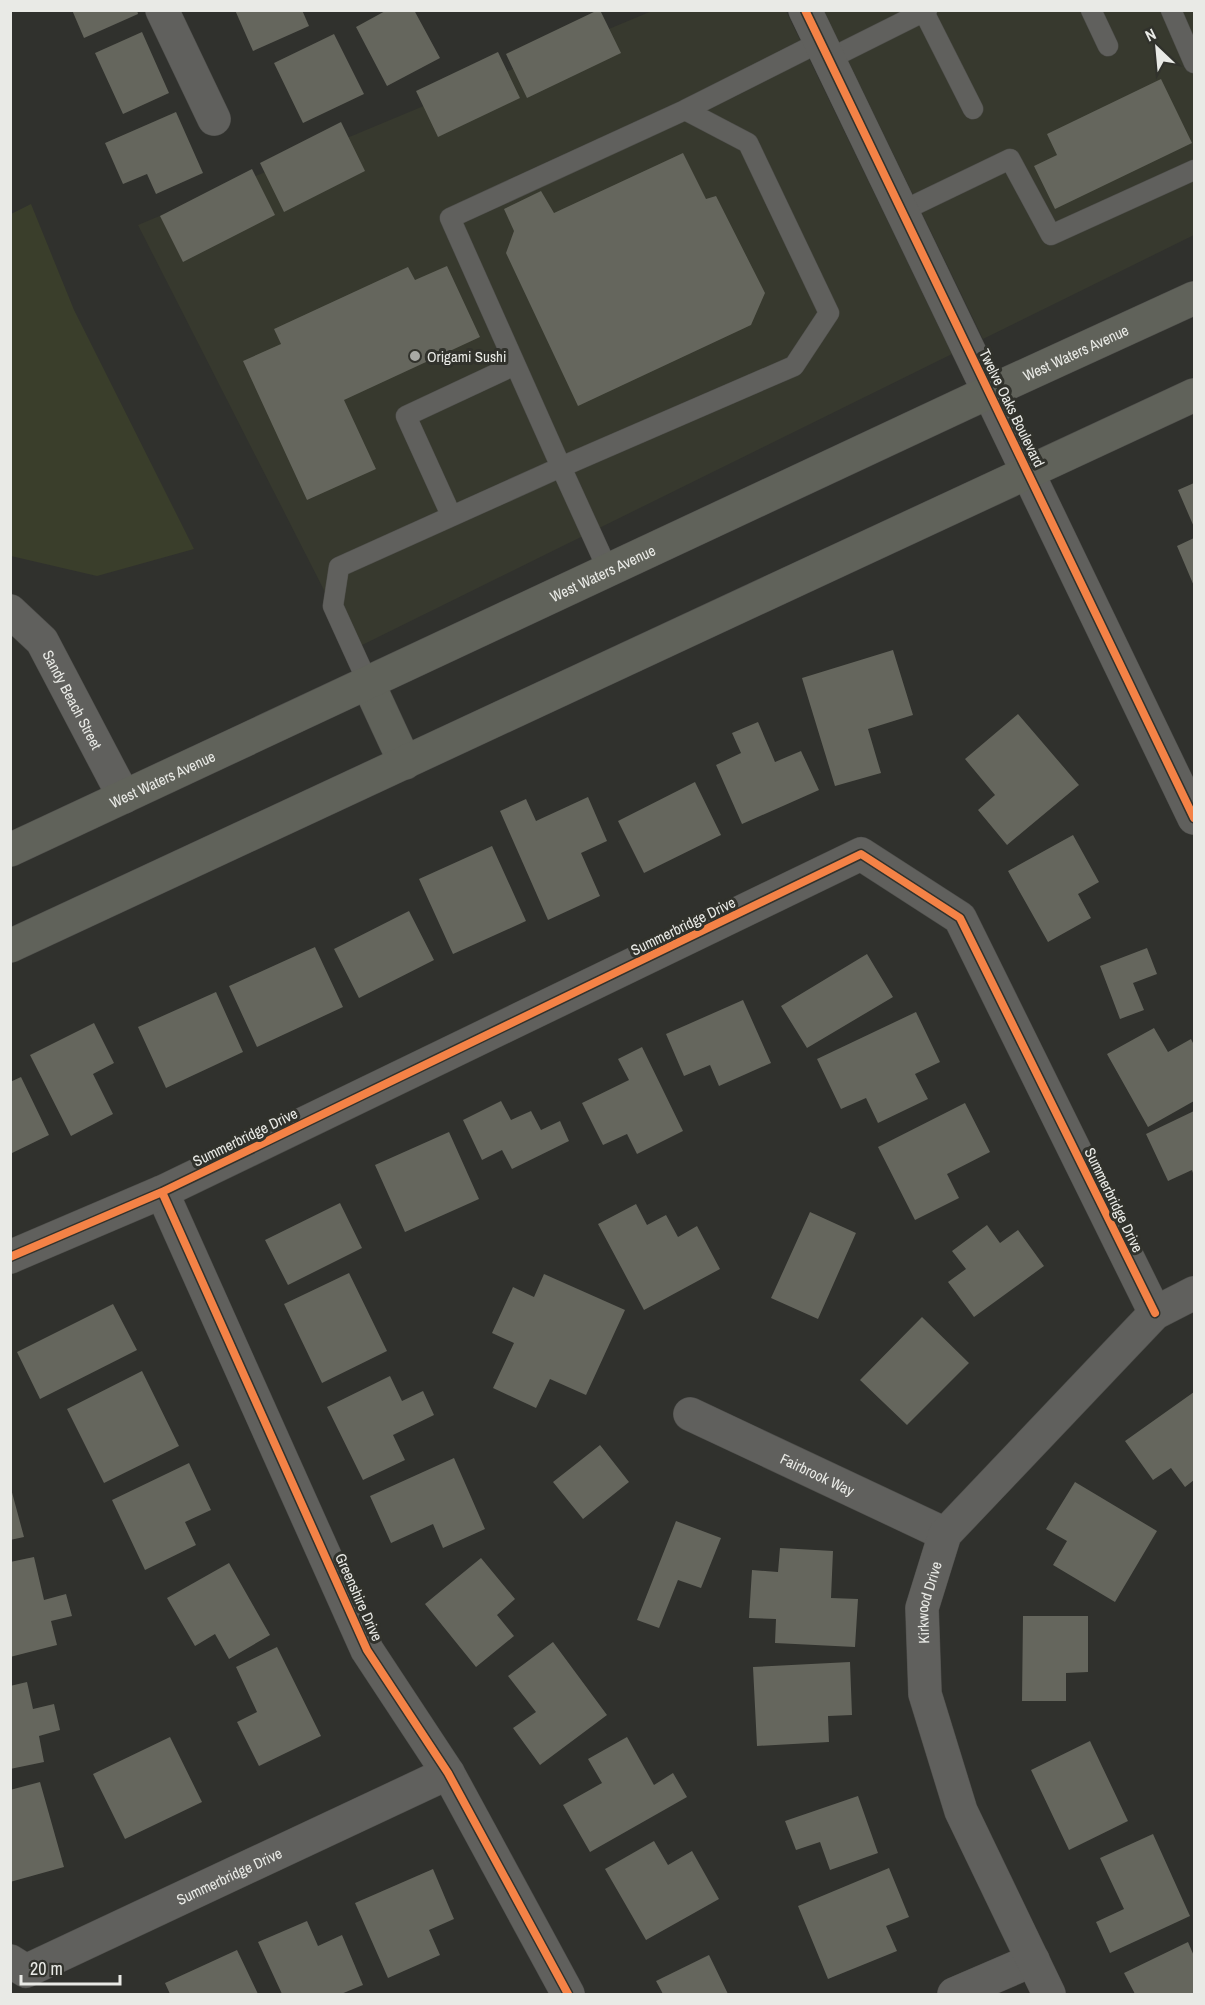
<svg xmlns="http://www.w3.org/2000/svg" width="1205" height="2005" font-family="'Archivo Narrow',sans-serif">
	<rect width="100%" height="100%" fill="#30312d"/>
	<path fill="#37392e" d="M652 11H786L952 354 354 649 138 225Z
		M824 11H1194V235L983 339Z"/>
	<path fill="#3a3e2b" d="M31 204 74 310 194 549 97 576 11 556V214Z"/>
	<path fill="#65665d" d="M72 10H137L138 14 84 38Z
		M235 10H302L309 26 253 51Z
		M387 10H414L440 58 387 86 356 27Z
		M598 10H600L621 53 527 98 506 54Z
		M142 32 169 93 123 114 95 53Z
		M334 34 364 94 303 123 274 63Z
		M498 52 520 98 438 137 416 91Z
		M1161 79 1192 143 1055 209 1034 166 1057 155 1047 134Z
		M176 112 203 173 156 194 147 174 123 184 105 143Z
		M341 122 365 171 284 212 260 163Z
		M683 153 706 199 716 196 765 293 751 325 578 406 506 253 514 231 504 209 541 191 554 213Z
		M252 169 275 215 183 262 160 216Z
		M447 266 480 337 344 400 376 469 307 500 243 361 281 344 274 329 408 267 415 280Z
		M1194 483V527L1178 490Z
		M1194 538V586L1177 546Z
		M893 650 913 715 868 729 881 773 835 786 802 678Z
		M1018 714 1079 785 1007 845 978 810 995 795 965 759Z
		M758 722 775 762 801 751 819 790 742 824 716 765 741 753 732 733Z
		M695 782 721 835 644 873 618 821Z
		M588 797 607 841 581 853 600 896 548 920 500 811 526 799 536 821Z
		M1073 835 1099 882 1078 894 1091 918 1048 942 1008 871Z
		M492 846 526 921 453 954 419 879Z
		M409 911 434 960 359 998 334 949Z
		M315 947 343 1007 257 1047 229 986Z
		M1147 948 1157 974 1133 983 1144 1010 1120 1019 1100 966Z
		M867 954 893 997 807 1048 781 1006Z
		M216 992 243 1052 166 1088 138 1027Z
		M743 1000 771 1063 719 1086 710 1065 684 1076 666 1034Z
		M916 1012 940 1062 915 1074 928 1099 878 1123 866 1098 841 1109 817 1059Z
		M94 1023 114 1063 93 1074 113 1114 71 1136 30 1055Z
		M1154 1028 1168 1052 1191 1039 1194 1045V1101L1148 1127 1107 1054Z
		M642 1047 683 1131 637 1154 627 1134 603 1145 582 1103 629 1080 618 1059Z
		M21 1077 49 1135 10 1154V1082Z
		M501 1101 511 1120 531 1111 541 1130 560 1121 569 1141 512 1169 502 1150 482 1160 463 1120Z
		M965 1103 990 1152 947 1174 959 1198 915 1220 878 1147Z
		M1194 1111V1176L1192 1170 1168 1181 1146 1134Z
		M449 1132 479 1199 405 1232 375 1165Z
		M340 1203 362 1248 288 1285 265 1240Z
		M636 1204 647 1225 666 1215 678 1237 697 1226 720 1269 644 1310 598 1224Z
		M810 1212 856 1233 818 1319 771 1298Z
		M987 1225 1000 1243 1018 1230 1044 1266 974 1317 948 1282 966 1269 952 1251Z
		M349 1273 387 1351 322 1383 284 1304Z
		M544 1274 625 1310 586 1395 550 1379 536 1408 493 1388 514 1343 492 1333 513 1287 534 1297Z
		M113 1304 137 1350 40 1399 17 1352Z
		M922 1317 969 1363 907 1425 860 1380Z
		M142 1371 179 1446 104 1483 67 1409Z
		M390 1376 402 1401 423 1391 434 1415 393 1435 405 1460 363 1480 327 1407Z
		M1194 1392V1480L1185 1487 1171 1468 1153 1480 1125 1441Z
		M600 1445 629 1482 583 1519 553 1482Z
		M454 1458 485 1529 443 1548 433 1524 391 1543 370 1496Z
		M189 1463 211 1510 185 1522 196 1545 145 1570 112 1500Z
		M1075 1482 1157 1531 1115 1602 1053 1565 1067 1541 1046 1529Z
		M10 1485 24 1537 10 1540Z
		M676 1521 721 1538 701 1588 678 1580 659 1628 637 1620Z
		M780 1548 833 1551 831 1598 858 1599 855 1647 775 1643 776 1619 749 1618 752 1570 778 1572Z
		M34 1557 44 1600 66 1594 72 1616 51 1621 57 1645 10 1657V1562Z
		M481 1558 515 1599 497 1615 514 1636 476 1667 425 1604Z
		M229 1563 270 1635 229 1659 215 1634 195 1646 167 1598Z
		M1023 1616H1088V1672L1066 1673V1701H1022Z
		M553 1642 607 1715 540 1765 513 1728 536 1712 508 1676Z
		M277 1647 321 1736 259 1766 237 1722 257 1712 236 1667Z
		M850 1662 852 1715 828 1716 829 1742 757 1746 753 1667Z
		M27 1682 33 1709 54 1704 60 1730 39 1736 44 1762 10 1769V1686Z
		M170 1737 202 1802 125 1839 93 1774Z
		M627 1737 654 1785 673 1773 687 1797 590 1852 563 1805 602 1783 588 1759Z
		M1090 1741 1128 1821 1069 1850 1031 1770Z
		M40 1782 64 1867 10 1882V1790Z
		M858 1796 878 1853 830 1870 820 1842 796 1850 785 1821Z
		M1153 1834 1190 1916 1110 1953 1096 1922 1124 1909 1100 1858Z
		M654 1841 668 1865 692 1851 719 1899 646 1940 605 1869Z
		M889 1868 909 1917 886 1926 897 1951 828 1979 798 1906Z
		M433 1869 454 1919 429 1930 440 1955 388 1978 355 1903Z
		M307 1921 318 1946 342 1935 363 1985 341 1994H282L258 1942Z
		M1188 1942 1194 1956V1994H1135L1124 1973Z
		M237 1950 258 1994H170L165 1983Z
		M709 1955 728 1994H663L656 1981Z"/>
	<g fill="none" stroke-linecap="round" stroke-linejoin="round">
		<defs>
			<path id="service" d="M923 10 973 109
				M1091 10 1108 46
				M1171 10 1194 63
				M829 59 927 10
				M902 211 1010 159 1051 235 1194 170
				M451 515 406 416 515 365
				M608 570 561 467 794 366 829 313 748 143 685 110
				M368 683 333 606 339 567 561 467 450 218 685 110 820 42"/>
			<g id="minor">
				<path d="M162 10 214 119"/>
				<path d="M805 10 1194 818"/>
				<path id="s1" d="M10 611 42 641 124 797"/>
				<path d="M162 1192 367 1650 448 1773 568 1994"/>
				<path d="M10 1257 162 1192 861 854 960 918 1155 1313"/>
				<path id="s2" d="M690 1414 945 1534"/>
				<path id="s3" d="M10 1961 26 1971 448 1773"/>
				<path d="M954 1994 1033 1960"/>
				<path id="s4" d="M1049 1994 961 1811 925 1694 922 1608 945 1534 1155 1313 1194 1293"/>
			</g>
			<g id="secondary">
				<path d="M368 683 405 763"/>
				<path id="s5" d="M10 850 989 392 1194 298"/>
				<path d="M10 946 1194 395"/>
			</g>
		</defs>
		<use href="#service" stroke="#4f4f4c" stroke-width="21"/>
		<use href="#minor" stroke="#4f4f4c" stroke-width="34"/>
		<use href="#secondary" stroke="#4f4f4c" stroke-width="34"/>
		<use href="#service" stroke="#60605d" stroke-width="20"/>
		<use href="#minor" stroke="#60605d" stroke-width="33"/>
		<use href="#secondary" stroke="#60625a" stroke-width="33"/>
		<defs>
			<path id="cycleway" d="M805 10 1194 818
				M162 1192 367 1650 448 1773 568 1994
				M10 1257 162 1192 861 854 960 918 1155 1313"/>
		</defs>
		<use href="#cycleway" stroke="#31322c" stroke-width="11"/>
		<use href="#cycleway" stroke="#f48246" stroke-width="8"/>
	</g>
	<circle fill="#a8a9a5" stroke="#31322c" stroke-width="2" cx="415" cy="356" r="6"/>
	<g text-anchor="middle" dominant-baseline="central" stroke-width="6" stroke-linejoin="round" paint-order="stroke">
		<g font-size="15" fill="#e9eae6" stroke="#31322c">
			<text stroke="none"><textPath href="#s5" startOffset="1176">West Waters Avenue</textPath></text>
			<text transform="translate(1012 408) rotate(64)">Twelve Oaks Boulevard</text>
			<text stroke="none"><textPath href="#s5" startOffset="654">West Waters Avenue</textPath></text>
			<text stroke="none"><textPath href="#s1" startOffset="110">Sandy Beach Street</textPath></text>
			<text stroke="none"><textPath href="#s5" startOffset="168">West Waters Avenue</textPath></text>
			<text transform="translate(683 926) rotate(-26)">Summerbridge Drive</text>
			<text transform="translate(245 1137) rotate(-26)">Summerbridge Drive</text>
			<text transform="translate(1114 1200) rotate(64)">Summerbridge Drive</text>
			<text stroke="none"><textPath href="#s2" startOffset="141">Fairbrook Way</textPath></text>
			<text transform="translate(359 1597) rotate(66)">Greenshire Drive</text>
			<text stroke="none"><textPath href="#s4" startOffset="418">Kirkwood Drive</textPath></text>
			<text stroke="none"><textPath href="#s3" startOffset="243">Summerbridge Drive</textPath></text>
		</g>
		<g font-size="15" fill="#e9eae6" stroke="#31322c" text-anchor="start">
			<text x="427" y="356">Origami Sushi</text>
		</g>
	</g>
	<rect width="1205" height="2005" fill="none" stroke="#e9eae6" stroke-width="24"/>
	<g transform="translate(1157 48) rotate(334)" stroke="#31322c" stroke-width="4.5" paint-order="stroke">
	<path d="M0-4.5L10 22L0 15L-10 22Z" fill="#e9eae6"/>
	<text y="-9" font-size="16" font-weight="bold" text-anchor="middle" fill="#e9eae6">N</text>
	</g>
	<path d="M21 1975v9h99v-9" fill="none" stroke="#e9eae6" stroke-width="3"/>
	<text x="30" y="1975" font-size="18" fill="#e9eae6" stroke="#31322c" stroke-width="4.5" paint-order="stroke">20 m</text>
</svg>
